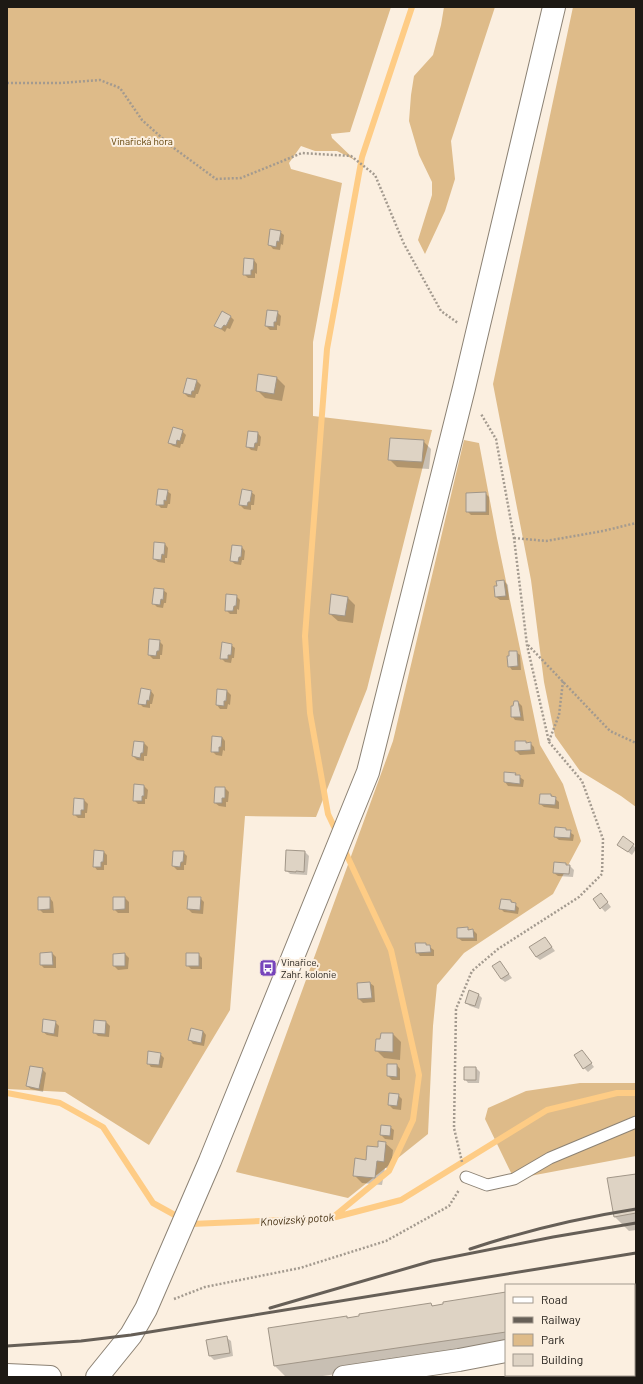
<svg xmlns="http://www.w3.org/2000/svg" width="643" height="1384" font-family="Barlow,sans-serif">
	<rect width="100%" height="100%" fill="#fbefe0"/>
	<path fill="#debb89" d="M7 7H391L350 132 331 134 332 138 355 160 337 151H315L301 146 289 163 291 169 342 183 313 342V416L432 430 367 689 316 817 245 816 230 1010 149 1145 65 1092 7 1089Z
		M444 7H495L451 141 455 179 445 211 425 254 418 240 432 195V182L419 155 409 121 411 95 414 76 433 55 441 25Z
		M573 7H636V807L621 796 580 771 555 736 544 682 531 580 493 384Z
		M464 440 479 443 497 538 540 745 563 784 581 841 553 894 464 953 437 985 433 1026 428 1134 348 1198 236 1172 393 741Z
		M580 1083H636V1156L514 1179 485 1119 488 1108 526 1091Z
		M634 1358H636V1377H544L561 1375H634Z"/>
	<path fill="#0003" d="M280 232 284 235 283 245 281 244 280 250 273 249 270 245Z
		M254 260 257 264V274L255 273V278H248L244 274Z
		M277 312 281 316 280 326 277 325V330H270L266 326Z
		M230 316 234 320 230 329 227 328 225 332 215 325Z
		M259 375 277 378 285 386 282 401 265 398 257 390Z
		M188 379 197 381 201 385 198 394H196L195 398 188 397 184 393Z
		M182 431 186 435 183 444H181L180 448 173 446 169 443Z
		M258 433 261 437 260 446H258L257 451 251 450 247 446Z
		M423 441 431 449 429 469 397 467 389 459Z
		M167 491 171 494 170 504H168L167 508H161L157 504Z
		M251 492 255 495 254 505H251V510L244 509 240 505Z
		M485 493 489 497V515H471L467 511Z
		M165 544 168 548 167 558H165V563L158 562 154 559Z
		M242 547 245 551 244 560H242L241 565 235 564 231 561Z
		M504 581 508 585 509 600H500L496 597Z
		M163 590 167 593 166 603H164L163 608 157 607 153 603Z
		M236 596 240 600 239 610 237 609V614H230L226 610Z
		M347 597 355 605 353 623 338 621 330 614Z
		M159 641 163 645 162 655H160V659H153L149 655Z
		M231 645 235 648 234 658H232L231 663 225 662 221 658Z
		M516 652 520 655 521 670H512L509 666Z
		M151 691 154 695 152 704H150V708L143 707 139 703Z
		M218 691H227L231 695 230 705 228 704 227 709H220L217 705Z
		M518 702 522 706 524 721 515 720 512 716Z
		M222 737 225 741V751L223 750 222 756 216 755 212 751Z
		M516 742H525L527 744H531L534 747 535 754 520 755 516 751Z
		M144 743 148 747 147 756H144V761L137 760 133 756Z
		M515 774 524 780 523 787 508 786 505 782Z
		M144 786 148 790 147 799H145V804H138L134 800Z
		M225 788 229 792 228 802H226V807L219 806 215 803Z
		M551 795 559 802V809L544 807 540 804Z
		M84 800 88 804 87 813H85V818H78L74 814Z
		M565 829 574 835 573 841 559 840 555 837Z
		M619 845H633L636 849 632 855Z
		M104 852 107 855V865H104V870H97L94 866Z
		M183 852 187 856 186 865H184V870H177L173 866Z
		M305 852 309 856 307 875 290 874 286 870Z
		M567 866H570L574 870 573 877 558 876 554 873Z
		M50 898 53 902 54 913H43L39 909Z
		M125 898 129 902V913H118L114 909Z
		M189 898H200L204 902 203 914 192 913 188 909Z
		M604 898 611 907 605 912 594 899Z
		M511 901 519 908 518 914 504 912 500 908Z
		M468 929 470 931 473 930 477 934V941H462L458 938Z
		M545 938 555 951 540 960 536 957Z
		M425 944 434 950V956H420L417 952Z
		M52 953 56 957V968H44L41 965Z
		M125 954 129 958 128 969 118 970 114 966V955Z
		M198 954 202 958V969H191L187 965Z
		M500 962 512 978 505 982 501 979Z
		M370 983 374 986 375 1002 363 1003 359 999 358 984Z
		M478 994 482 998 479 1009 470 1006 466 1003Z
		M55 1022 59 1026 58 1037 47 1035 43 1032Z
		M106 1022 110 1026 109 1037 98 1036 94 1032Z
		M203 1031 206 1035 204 1046 193 1044 190 1040Z
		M393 1034 401 1042 400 1060 384 1058 376 1050 381 1040Z
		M582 1051 594 1067 588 1072 584 1068Z
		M160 1054 164 1058 162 1068 151 1067 148 1063Z
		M397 1065 400 1069V1080H392L388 1076Z
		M476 1068 480 1072 479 1083H468L465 1079Z
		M42 1069 46 1073 43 1092 31 1089 27 1086Z
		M398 1095 402 1099 401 1110 393 1109 389 1105Z
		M390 1127 394 1130 393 1140 385 1139 381 1135Z
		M385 1143 393 1150 391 1169 385 1168 382 1185 362 1183 354 1175 378 1148Z
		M636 1175V1230L629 1231 614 1216Z
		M506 1293V1349L316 1377H286L275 1366 269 1329 347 1317 348 1319 431 1304 433 1306Z
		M227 1338 231 1341 233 1356 214 1360 210 1356Z"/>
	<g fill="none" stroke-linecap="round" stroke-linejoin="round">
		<path stroke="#fecc85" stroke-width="6" d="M337 833 328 814 310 713 305 636 327 349 362 157 412 7
			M7 1093 60 1103 103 1127 153 1203 191 1224 332 1218 401 1200 547 1110 617 1093H636
			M332 1218 389 1171 413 1120 419 1075 391 950 343 847"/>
	</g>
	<path fill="#ded3c4" stroke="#a19688" d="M270 229 281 231 279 242 277 241 276 247 268 245Z
		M244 258 254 259 253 270H251V275H243Z
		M267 310 278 311 276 322H274V327L265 326Z
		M222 311 231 316 226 326 224 325 221 329 214 326Z
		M258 374 277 377 274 394 256 391Z
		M187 378 197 380 194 391H192L191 395 183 393Z
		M173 427 183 430 180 441 177 440 176 445 168 443Z
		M248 431 258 432 257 443H255L254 448 246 447Z
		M390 438 424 440 422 462 388 460Z
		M158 489 168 490 166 501 164 500V505H156Z
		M242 489 252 491 250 502H248L247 506 239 505Z
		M486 492V512H466V493Z
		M154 542 165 543 164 555 162 554 161 560 153 559Z
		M232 545 242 546 241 557H239L238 562 230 561Z
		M504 580 506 596 495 597 494 586H497L496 581Z
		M154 588 164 589 163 600 161 599 160 605 152 604Z
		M226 594 237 595 236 606H234L233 611H225Z
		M331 594 348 597 345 616 329 614Z
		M149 639 160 640 159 651H157L156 656 148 655Z
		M222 642 232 644 231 655H228V659H220Z
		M509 651H517L518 666 508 667 507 656H509Z
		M141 688 151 690 149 701 147 700 146 705 138 704Z
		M217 689 227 690 226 701H224V706L216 705Z
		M514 701H518L521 717H511V706H513Z
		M212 736 222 737 221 747H219V752H211Z
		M134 741 144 742 143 753H141L140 758 132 756Z
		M515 741H526V743L531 742V750L515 751Z
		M504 772 516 773 515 775H520V784L504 782Z
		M134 784 144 785V796H142V801H133Z
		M215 787H225V798H222V803H214Z
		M540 794H551V796L556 797 555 805 539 804Z
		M74 798 84 799V810H81V815H73Z
		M555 827 566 828V830H571L570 838 554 837Z
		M623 836 634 844 628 852 617 845Z
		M94 850 104 851 103 862H101V867H93Z
		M286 850 305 851 304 872 296 871V872L285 871Z
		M173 851H184L183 862H181L180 867 172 866Z
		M554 862 566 863V865H570L569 874 553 873Z
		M601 893 608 902 600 909 593 899Z
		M38 897H50V909L38 910Z
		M113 897H125V909L113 910Z
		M188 897H201L200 910 187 909Z
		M501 899 511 900V902L516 903 515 911 499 909Z
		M468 927V930L473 929 474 938H457V928Z
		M545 937 552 947 536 957 529 947Z
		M415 943H426V945H430L431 952 416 953Z
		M52 952 53 965H40V953Z
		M125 953V966H113V954Z
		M186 953H199V966H186Z
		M500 961 509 974 501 979 492 966Z
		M370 982 372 998 358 999 357 983Z
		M469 990 479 994 475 1006 465 1003Z
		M43 1019 56 1021 54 1034 42 1032Z
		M94 1020 106 1021 105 1034 93 1033Z
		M191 1028 203 1031 201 1043 188 1040Z
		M381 1033H393V1052L375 1051 376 1039H380Z
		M582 1050 592 1063 583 1069 574 1055Z
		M148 1051 161 1053 159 1065 147 1064Z
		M387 1064H397V1077L387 1076Z
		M30 1066 43 1068 39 1089 26 1086Z
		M464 1067H476V1080H464Z
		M389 1093 399 1094 397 1106 388 1105Z
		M381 1125 391 1126 390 1136 380 1135Z
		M378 1141 386 1142 384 1162 377 1161 375 1178 353 1176 355 1158 366 1160 367 1146 378 1147Z
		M636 1174V1213L614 1217 607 1178Z
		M506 1292V1332L274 1366 268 1328 347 1316V1318L359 1316V1314L431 1303 432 1306 443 1304V1302Z
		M227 1336 230 1353 209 1356 206 1340Z"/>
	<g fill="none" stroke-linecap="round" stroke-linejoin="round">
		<defs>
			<path id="service" d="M466 1177 487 1185 514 1179 550 1158 636 1122"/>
			<path id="tertiary" d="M634 1324H636
				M344 1377 459 1360 506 1351"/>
			<path id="secondary" d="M7 1375 50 1377
				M97 1377 131 1335 146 1309 210 1161 368 772 464 388 554 7"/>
		</defs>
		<use href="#service" stroke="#8c8274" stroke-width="13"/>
		<use href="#tertiary" stroke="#8c8274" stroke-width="24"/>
		<use href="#secondary" stroke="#8c8274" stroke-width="24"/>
		<path stroke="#a39a8f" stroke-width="2.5" stroke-dasharray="2 2" stroke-linecap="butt" d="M7 83H61L100 80 120 88 142 120 171 146 216 179 241 178 302 153 351 156 375 175 404 244 441 311 458 323
			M514 538 546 541 603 531 636 523
			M528 645 610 731 636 743
			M549 741 559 715 563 681
			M462 1162 454 1128 456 1009 472 971 498 949 579 897 602 874 603 839 582 781 549 742 527 645 514 538 496 439 481 414
			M174 1299 205 1287 300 1268 386 1241 449 1206 459 1190"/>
		<use href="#service" stroke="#fff" stroke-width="11"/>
		<use href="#tertiary" stroke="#fff" stroke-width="22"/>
		<use href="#secondary" stroke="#fff" stroke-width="22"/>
		<path stroke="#665f57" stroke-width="3" d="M470 1249C524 1231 579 1218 636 1209
			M270 1308 432 1261 553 1237 636 1223
			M7 1346 81 1341 131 1335 636 1253"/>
	</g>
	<defs>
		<symbol id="bus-square" viewBox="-11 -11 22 22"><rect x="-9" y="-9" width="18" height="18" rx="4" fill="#7644bb" stroke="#fbefe0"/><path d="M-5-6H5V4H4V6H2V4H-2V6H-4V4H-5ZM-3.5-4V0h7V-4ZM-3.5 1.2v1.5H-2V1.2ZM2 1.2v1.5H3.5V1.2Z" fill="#fff"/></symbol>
	</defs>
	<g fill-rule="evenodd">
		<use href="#bus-square" x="258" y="958" width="20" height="20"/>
	</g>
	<g text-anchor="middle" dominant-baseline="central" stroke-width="4" stroke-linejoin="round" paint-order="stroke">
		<g font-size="10" fill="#604005" stroke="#fbefe0">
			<text x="142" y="141">Vinařická hora</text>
		</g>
		<g font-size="10" fill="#1d1914" stroke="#fbefe0" text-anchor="start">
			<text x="281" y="962">Vinařice,<tspan x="281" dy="12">Zahr. kolonie</tspan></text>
		</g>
		<g font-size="11" font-style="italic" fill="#442f10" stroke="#fbefe0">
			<text transform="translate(297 1219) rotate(-4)">Knovízský potok</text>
		</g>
	</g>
	<rect width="643" height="1384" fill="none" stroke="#1d1914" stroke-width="16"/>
	<rect x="505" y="1284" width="130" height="92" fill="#fbefe0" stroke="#a2998e"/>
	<rect x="513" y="1297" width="20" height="6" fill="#ffffff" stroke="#a2998e"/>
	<text x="541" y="1304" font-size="12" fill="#1d1914">Road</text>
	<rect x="513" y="1317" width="20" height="6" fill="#665f57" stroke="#a2998e"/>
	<text x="541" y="1324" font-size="12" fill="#1d1914">Railway</text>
	<rect x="513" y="1334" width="20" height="12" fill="#debb89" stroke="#a2998e"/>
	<text x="541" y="1344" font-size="12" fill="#1d1914">Park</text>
	<rect x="513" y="1354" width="20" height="12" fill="#ded3c4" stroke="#a2998e"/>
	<text x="541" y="1364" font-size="12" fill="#1d1914">Building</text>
</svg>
